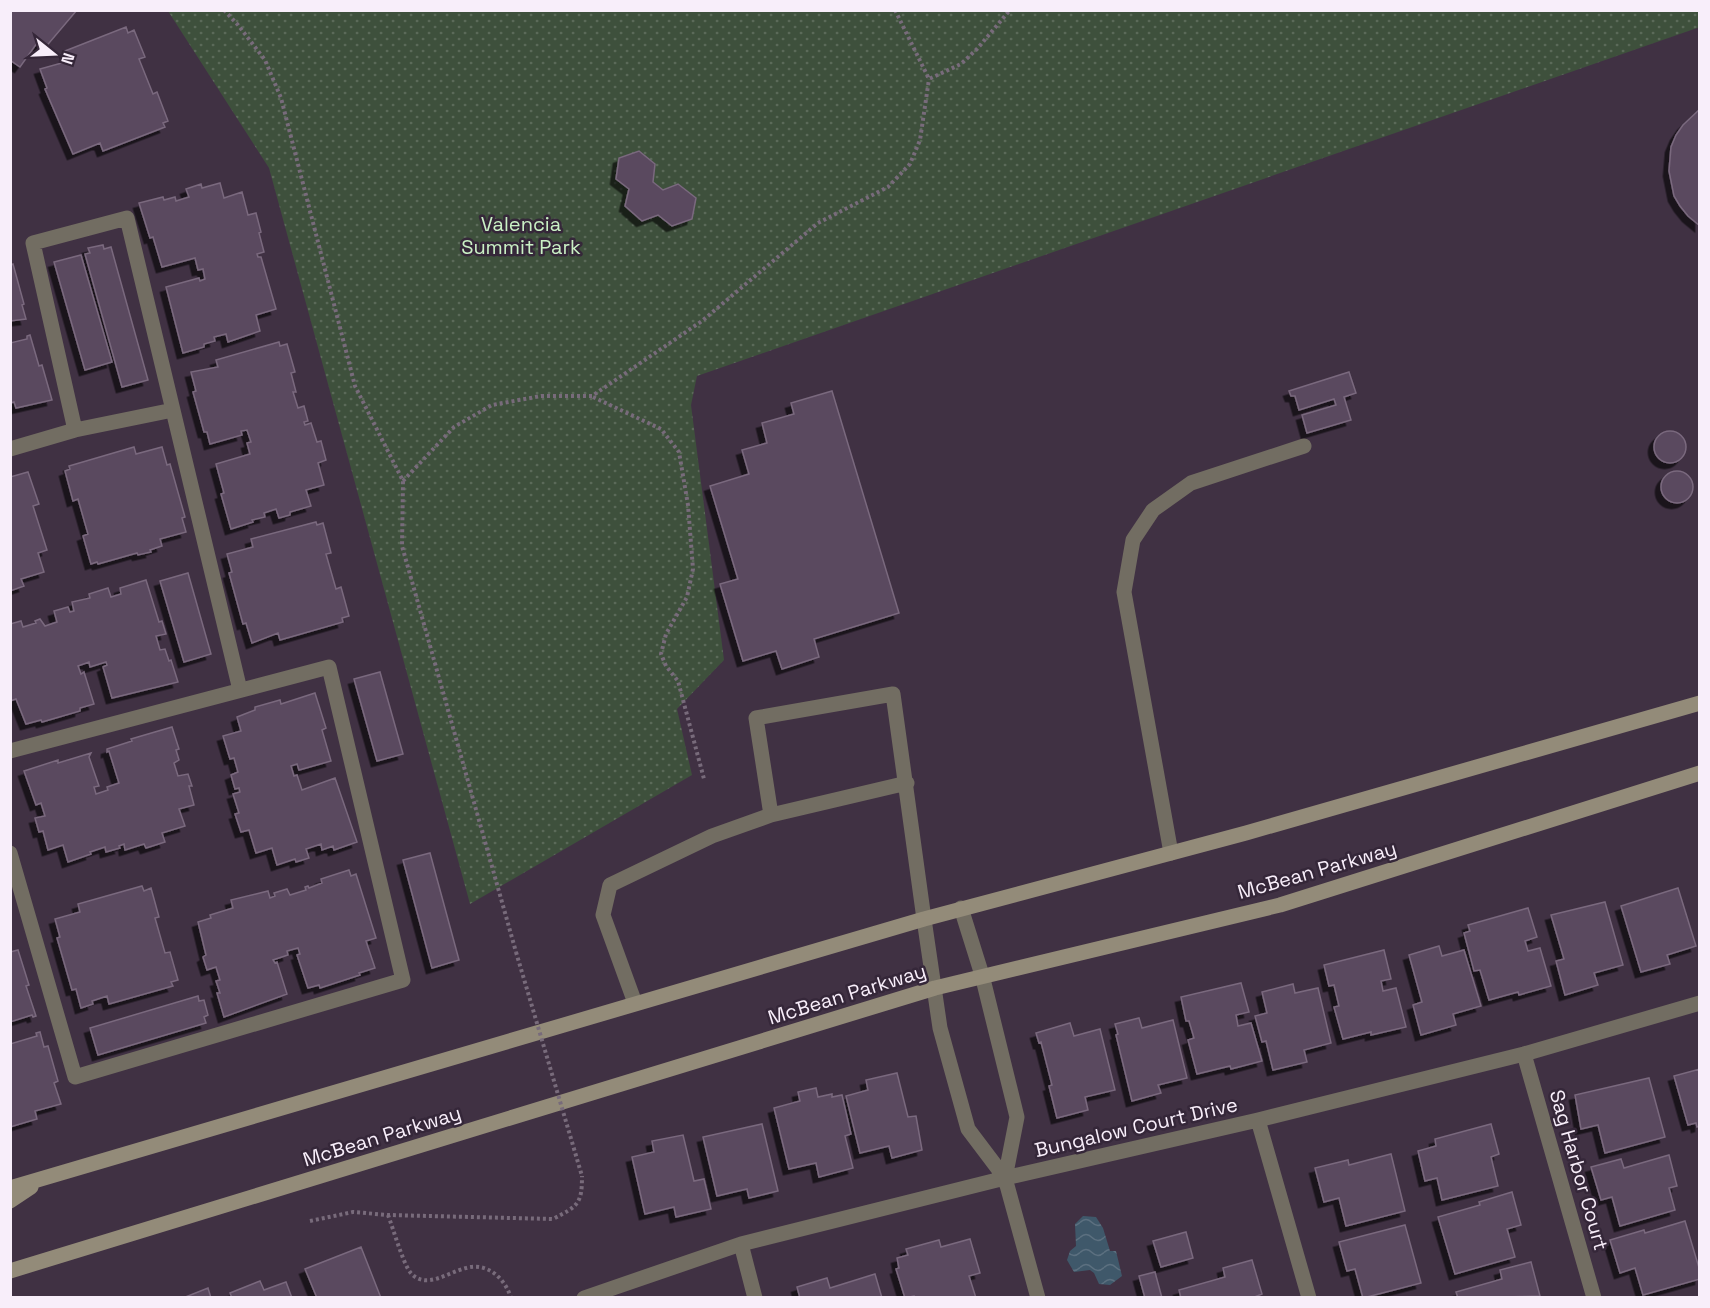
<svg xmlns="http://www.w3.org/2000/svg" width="1710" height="1308" font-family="'Space Grotesk',sans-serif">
	<defs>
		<pattern id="park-dots" width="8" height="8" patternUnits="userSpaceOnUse" patternTransform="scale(1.5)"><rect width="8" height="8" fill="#3e503c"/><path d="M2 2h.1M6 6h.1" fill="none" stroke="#5b6a59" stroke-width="1.8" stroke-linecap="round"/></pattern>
		<pattern id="water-waves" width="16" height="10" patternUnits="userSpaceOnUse" patternTransform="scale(1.5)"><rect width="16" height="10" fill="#3f586a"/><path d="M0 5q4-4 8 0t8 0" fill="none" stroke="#5c7080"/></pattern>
		<filter id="shadow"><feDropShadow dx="-5.5" dy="5.5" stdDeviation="0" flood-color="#0009"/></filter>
	</defs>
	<rect width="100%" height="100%" fill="#403143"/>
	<path fill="url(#park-dots)" d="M1699 10 1700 27 697 376 691 405 724 660 677 709 692 775 470 904 269 168 168 11Z"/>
	<path fill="url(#water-waves)" d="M1083 1216 1096 1217 1103 1228 1110 1251H1116L1122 1276 1110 1285 1099 1284 1094 1273 1090 1270 1074 1272 1067 1260 1070 1251 1076 1246 1075 1224Z"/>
	<path fill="#5a495f" stroke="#7a697e" stroke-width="1.5" filter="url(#shadow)" d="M10 10H77L44 49 37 43 20 67 10 60Z
		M126 27 128 33 134 30 145 57 139 59 153 94 157 92 168 121 163 123 165 127 103 151 100 143 73 154 45 89 47 88 40 69 69 61 65 51Z
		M1700 109V226L1688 216 1680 206 1674 196 1669 171 1671 147 1676 135 1683 125Z
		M639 151 655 164 653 182 663 190 678 184 696 198 692 219 672 226 658 215 642 221 625 206 629 189 616 179 619 158Z
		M220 183 224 198 242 192 248 215 256 213 261 232 259 233 264 252 257 254 258 257H261L276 309 256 315 260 331 228 342 226 334 214 337 215 341 204 344V347L183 353 166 287 199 278 200 281 205 279 203 269 198 270 195 258 162 267 153 237 150 238 139 203 163 197 164 200 175 197 176 201 189 197 186 189 201 184 202 188Z
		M103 245 104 249 111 247 148 380 122 387 85 254 90 253 88 248Z
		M81 255 112 362 85 370 54 262Z
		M13 264 24 304 22 305 26 319 10 321V265Z
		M30 335 39 366 42 365 52 400 16 408 14 402 10 403V343L27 339V336Z
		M279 342 280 346 287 344 295 372 291 373 296 392H293L298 408 304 406 308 421 304 422 305 425 311 423 317 442 321 441 326 460 318 463 324 485 306 490 311 506 290 512V515L279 518 276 509 264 513 265 517 252 520 253 522 231 529 221 494 224 493 216 464 250 454 247 443 251 442 247 430 241 431 242 435 210 444 207 432H204L193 392 196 391 191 372 218 367 216 360Z
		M1349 372 1356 393 1344 397 1351 420 1307 433 1302 415 1336 405 1334 399 1299 410 1295 396H1291L1289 391Z
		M832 391 899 613 814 639 819 657 782 669 776 651 743 661 720 584 738 579 710 486 749 474 742 450 767 443 762 423 794 414 791 403Z
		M1654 447a16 16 0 1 1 32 0a16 16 0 1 1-32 0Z
		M134 447 136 454 162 447 167 465 170 464 185 517 182 518 186 532 160 539 162 546 150 550 151 552 138 555 137 553 98 564 97 562 91 564 83 536 88 534 78 499 73 501 65 471 70 469 69 466Z
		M1661 487a16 16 0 1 1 32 0a16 16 0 1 1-32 0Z
		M28 472 39 504 33 506 47 550 38 553 44 572 21 579 24 586 10 591V477Z
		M316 522 317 525 323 523 331 553 326 554 336 589 341 587 349 616 342 618 343 622 280 640 278 633 252 643 246 623 243 624 229 573 232 572 227 554 253 547 251 539Z
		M188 573 211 654 184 662 160 581Z
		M146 580 159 622 162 621 166 634 156 636 160 650 165 649 169 661 171 660 178 682 112 698 103 667 107 665 106 662 90 667 89 662 78 666 81 674 84 672 94 704 80 708V711L42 722 41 720 26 724 16 699 10 701V624L21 621 23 627 36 623 35 621 40 619 45 626 57 622 54 611 68 607 70 612 74 611 72 602 90 598 89 594 108 588 111 597 121 594 120 588Z
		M380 672 403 754 377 761 354 679Z
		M315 693 326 728 322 730 331 761 299 770 297 764 291 766 294 776 297 775 302 790 335 778 357 842 334 850 333 846 322 850 321 844 306 849 309 858 296 862 295 859 277 865 272 848 256 853 249 830 241 832 235 814 239 813 233 794 240 792 239 788 235 789 231 775 238 772 234 758 230 759 223 736 241 731 237 717 255 710V707L280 700 281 704Z
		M172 727 179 749 176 750 179 760 174 763 178 776 188 774 192 786H189L194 805 179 809 185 826 162 833 165 842 146 848 144 844 125 850 124 844 119 846 120 848 106 852 105 847 90 852 91 854 68 862 63 845 48 850 43 831 39 832 35 818 45 816 41 803 36 805 24 771 58 760V763L91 753 89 757 99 786 94 787 96 794 108 790 107 787 119 783 109 751 107 752V749L132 741 131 739Z
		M430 853 459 960 432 968 403 860Z
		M349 870 351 876 356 874 376 938 366 941 375 968 359 973 360 975 320 988 319 985 308 988 297 955 300 954 298 948 287 951 288 955 273 960 275 963 277 962 287 994 224 1017 217 993H220L216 981 220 980 216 967 207 970 203 957 206 955 198 922 211 918 210 915 233 908 231 900 268 891 270 898 275 896 274 893 287 889 290 895 306 890 305 887 308 886 309 888 322 883 321 879Z
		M142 886 144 891 151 888 159 917 155 918 165 953 170 952 178 980 171 982 173 986 109 1004 107 996 92 1001 93 1004 81 1008 76 989 72 990 57 938 60 937 55 919 80 912 78 904Z
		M1678 888 1696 946 1667 955 1670 964 1641 972 1621 906Z
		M1605 902 1623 965 1594 973 1598 985 1565 995 1556 961 1564 959 1551 915Z
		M1528 908 1537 937 1525 941 1528 951 1540 948 1551 986 1519 995 1518 992 1489 1000 1480 970 1474 971 1464 933 1470 931 1468 925Z
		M1439 946 1442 956 1464 950 1481 1006 1453 1014 1456 1025 1421 1035 1413 1005 1422 1002 1409 955Z
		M18 950 29 985 26 986 36 1016 33 1017 32 1015 10 1022V952Z
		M1384 950 1391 979 1381 981 1383 991 1396 988 1406 1027 1371 1035V1032L1343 1039 1334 1007 1339 1006 1334 985 1329 986 1324 965Z
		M1241 983 1249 1012 1236 1015 1238 1026 1251 1023 1262 1061 1231 1069 1230 1066 1197 1074 1188 1040 1194 1038 1189 1021H1186L1181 997Z
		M1293 984 1295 993 1318 988 1331 1043 1304 1050 1307 1062 1273 1070 1266 1041 1262 1042 1255 1016 1267 1013 1262 992Z
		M198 996 199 1001 204 1000 208 1015 204 1017 206 1023 98 1055 90 1028Z
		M1139 1018 1142 1028 1173 1020 1187 1078 1158 1085 1161 1093 1132 1101 1116 1035 1118 1034 1115 1024Z
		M1070 1023 1074 1036 1100 1029 1115 1090 1085 1097 1088 1110 1057 1118 1049 1086 1052 1085 1041 1042 1039 1043 1036 1033Z
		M40 1032 44 1047 48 1046 58 1081 54 1083 61 1104 35 1111 37 1119 10 1127V1044L37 1036 36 1033Z
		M1700 1069V1126L1697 1127 1696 1123 1688 1125 1674 1076Z
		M897 1073 908 1117 916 1116 922 1150 892 1158 889 1146 860 1153 846 1096 868 1090 866 1080Z
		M1649 1078 1665 1137 1605 1153 1598 1125 1581 1129 1575 1095Z
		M816 1088 818 1097 832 1094V1097L842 1095 851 1134 845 1136 853 1168 819 1177 816 1163 789 1169 774 1108 800 1101 798 1092Z
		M762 1124 778 1191 749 1198 747 1189 717 1196 703 1137Z
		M1491 1124 1499 1154 1491 1157 1498 1186 1442 1200 1437 1178 1425 1181 1418 1151 1436 1146 1435 1139Z
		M683 1135 694 1181 704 1179 711 1209 676 1217 674 1207 645 1214 632 1157 654 1152 652 1141Z
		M1391 1154 1405 1211 1346 1226 1339 1198 1324 1202 1315 1168 1348 1160 1349 1165Z
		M1669 1155 1677 1186 1669 1188 1675 1210 1620 1226 1612 1197 1601 1200 1591 1167 1621 1159 1624 1168Z
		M1512 1192 1521 1225 1507 1229 1515 1257 1455 1274 1438 1217 1480 1205 1479 1202Z
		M1685 1221 1700 1271V1279L1643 1295 1635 1268 1620 1273 1610 1240 1644 1230 1645 1233Z
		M1405 1225 1421 1283 1363 1298 1355 1269 1347 1271 1339 1242Z
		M1186 1232 1193 1258 1161 1267 1153 1241Z
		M970 1239 980 1273 969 1276 976 1298H914V1296L905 1298 896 1269 899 1268 897 1258 908 1255 906 1249 939 1240 941 1247Z
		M361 1247 381 1298H317L305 1269Z
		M1252 1260 1262 1294 1252 1298H1181L1179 1290 1225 1277 1223 1268Z
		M1531 1262 1540 1296 1458 1298 1456 1292 1502 1279 1500 1270Z
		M1155 1272 1162 1298H1145L1139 1276Z
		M875 1274 882 1298H800L797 1287 827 1278 830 1288Z
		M260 1281 264 1290 286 1282 292 1298H232L230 1293Z
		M208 1288 211 1298H183Z"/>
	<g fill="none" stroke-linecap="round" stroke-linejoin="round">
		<path stroke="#786b7b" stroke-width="4" stroke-dasharray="3 3" stroke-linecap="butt" d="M224 10 238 25 265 60 281 98 355 386 403 481 402 546 516 952
			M895 10 929 79 961 64 977 49 1010 10
			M593 397 661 429 679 452 688 505 693 569 687 597 666 634 661 654 666 666 678 681 704 779
			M403 481 454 427 492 405 541 396H592L702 321 818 223 888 187 910 164 920 140 929 79
			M388 1215C393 1228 403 1263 410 1272 425 1291 448 1272 466 1268 487 1262 505 1278 511 1298
			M310 1221 353 1212 388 1215 553 1219C578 1206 582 1204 582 1176"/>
		<path stroke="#726d62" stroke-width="15" d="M75 430 33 243 127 218 240 690
			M10 449 75 430 173 410
			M10 751 329 667 403 980 75 1077 10 853
			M771 815 756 718 893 694 924 919
			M635 1003 603 915 610 885 712 836 771 815 907 783"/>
		<path stroke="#726d62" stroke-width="15" d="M1171 853 1124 592 1133 540 1153 510 1191 483 1304 446
			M961 908 982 975 1017 1117 1005 1178
			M924 919 940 1028 968 1129 1005 1178 1038 1298
			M1524 1054 1594 1298
			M1258 1120 1309 1298
			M741 1244 755 1298
			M584 1298 741 1244 1005 1178 1258 1120 1524 1054 1700 1003"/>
		<path stroke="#938b79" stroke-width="15" d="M10 1188 924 919 1246 833 1700 703
			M10 1201 31 1187
			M10 1271 935 988 1280 905 1700 773"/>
		<path stroke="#786b7b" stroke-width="4" stroke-dasharray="3 3" stroke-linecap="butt" d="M516 952 582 1176"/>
	</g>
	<g text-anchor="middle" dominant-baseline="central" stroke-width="5" stroke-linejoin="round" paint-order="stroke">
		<g font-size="20" fill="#caf1c5" stroke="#352739">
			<text x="521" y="224">Valencia<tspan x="521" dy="23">Summit Park</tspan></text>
		</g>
		<g font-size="20" fill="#f8eefa" stroke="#352739">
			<text transform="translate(1317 870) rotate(-16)">McBean Parkway</text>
			<text transform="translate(847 994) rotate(-17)">McBean Parkway</text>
			<text transform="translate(1136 1127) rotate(-13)">Bungalow Court Drive</text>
			<text transform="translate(382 1136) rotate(-17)">McBean Parkway</text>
			<text transform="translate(1579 1170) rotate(74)">Sag Harbor Court</text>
		</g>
	</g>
	<rect width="1710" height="1308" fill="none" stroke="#f8eefa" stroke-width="24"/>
	<g transform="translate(54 54) rotate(108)" stroke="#352739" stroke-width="4.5" paint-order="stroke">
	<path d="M0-4.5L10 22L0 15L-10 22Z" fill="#f8eefa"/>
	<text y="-9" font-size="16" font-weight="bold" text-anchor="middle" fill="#f8eefa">N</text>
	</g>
</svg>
